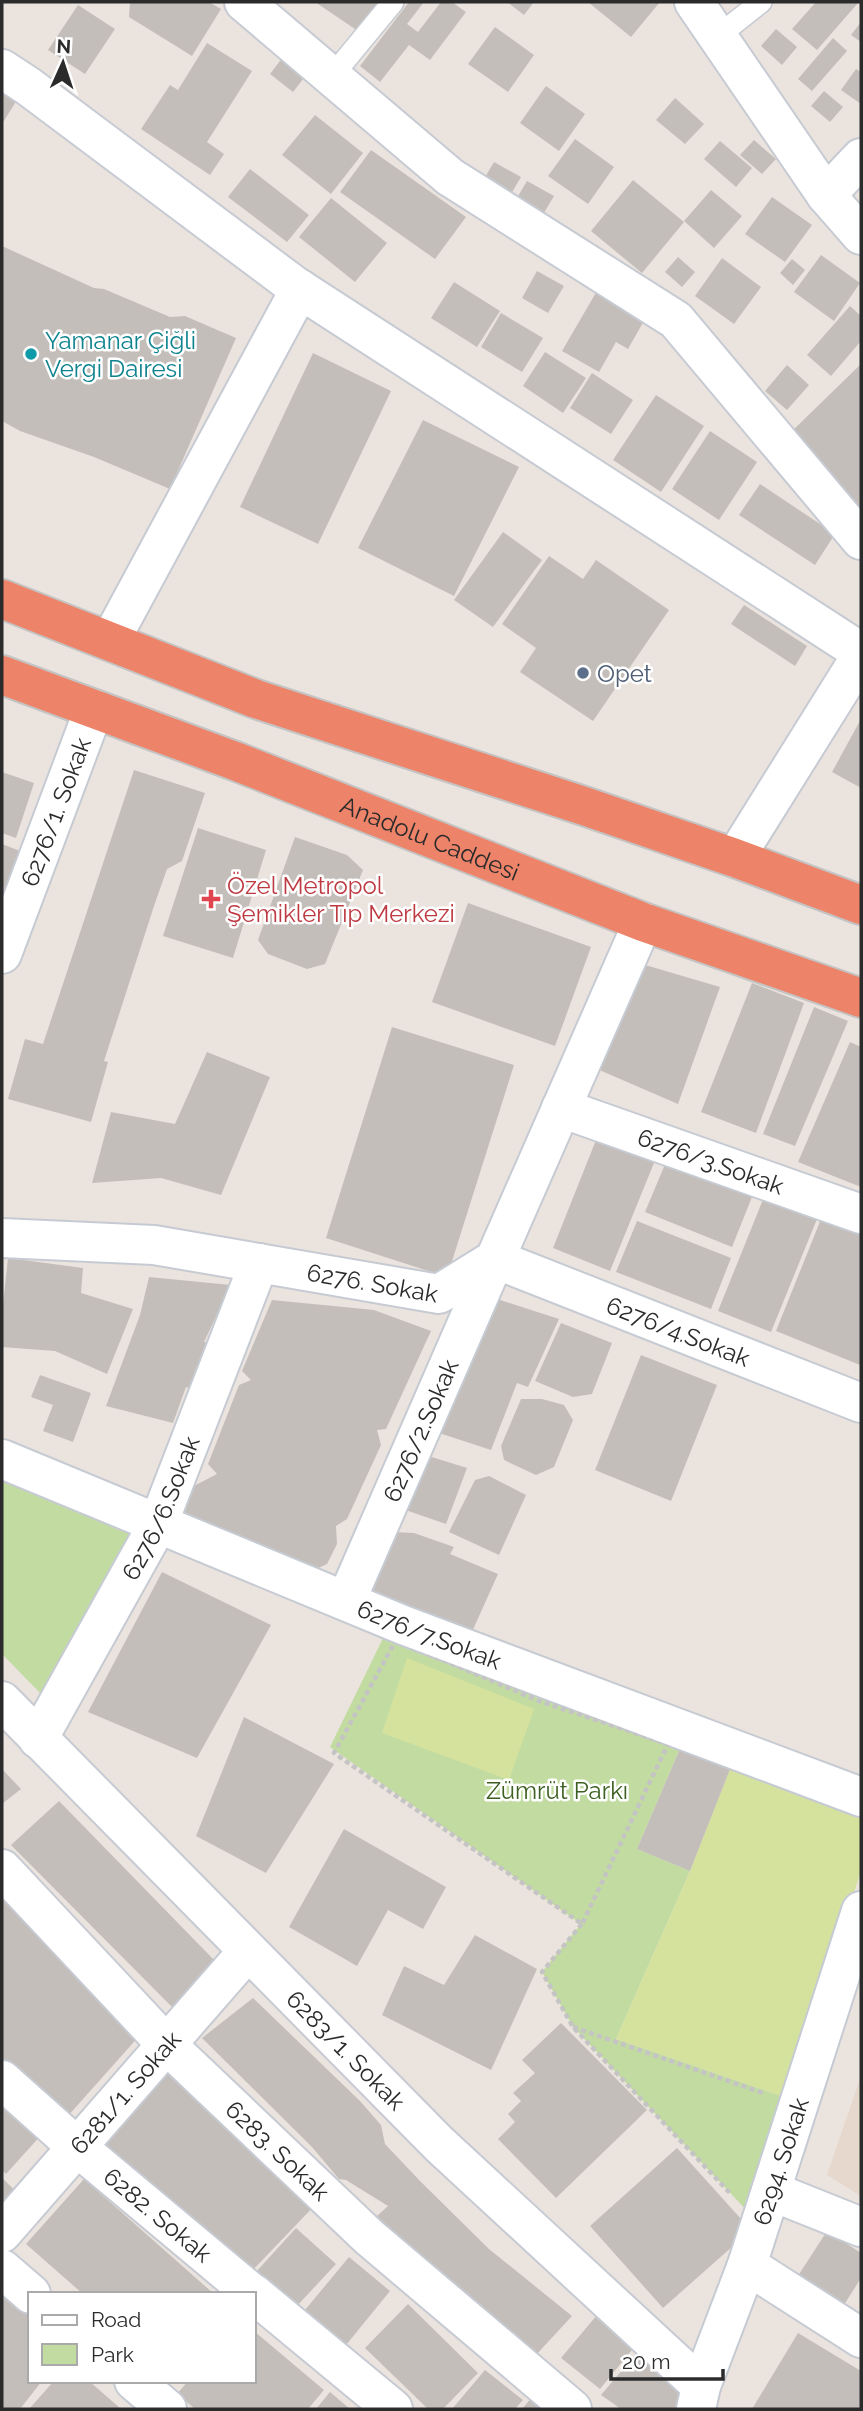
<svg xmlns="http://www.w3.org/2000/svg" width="863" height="2411" font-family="Raleway,sans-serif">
	<rect width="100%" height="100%" fill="#ebe3de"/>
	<path fill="#e7d8cd" d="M861 2076V2196L827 2175Z"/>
	<path fill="#c2dba1" d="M2 1472 134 1525 47 1700 2 1654Z
		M388 1628 685 1737 637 1849 690 1871 616 2039 787 2098 753 2217 573 2027 542 1972 581 1924 330 1747Z"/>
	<path fill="#d4e29e" d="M407 1658 534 1709 509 1780 382 1733Z
		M734 1759 861 1813V1871L787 2098 616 2039 690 1871Z"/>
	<path fill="#c4beba" d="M130 2H209L221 9 192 56 129 17Z
		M315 2H378L358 31Z
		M409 2H424L407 24 418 32 441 2H452L466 12 430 60 409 45 380 82 360 66Z
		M507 2H534L524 15Z
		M588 2H660L631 37Z
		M816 2 858 3 817 50 792 29Z
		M78 5 115 29 85 74 48 50Z
		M861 22V42L851 35Z
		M495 27 534 55 508 92 468 64Z
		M776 29 797 47 782 65 761 46Z
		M833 38 847 51 812 91 798 79Z
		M207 43 252 71 207 142 224 154 210 175 141 129 170 85 178 90Z
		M286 53 310 70 293 92 270 74Z
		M856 69 861 72V104L841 90Z
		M2 83 20 95 2 124Z
		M546 86 585 114 559 151 520 123Z
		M824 91 843 107 830 122 811 106Z
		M675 98 704 124 685 144 656 120Z
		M315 115 363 153 331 194 282 155Z
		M575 139 614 167 588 204 548 176Z
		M754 140 776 159 762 174 740 155Z
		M720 141 752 168 736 187 704 159Z
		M371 150 466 217 435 259 340 192Z
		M494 162 521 177 505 204 478 189Z
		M250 169 309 215 287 242 228 197Z
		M633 180 684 222 642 273 591 231Z
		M527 181 554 196 538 223 511 208Z
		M711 190 742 216 714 248 684 221Z
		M772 197 812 225 785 262 745 234Z
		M331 198 387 243 355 282 299 237Z
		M2 246 94 288 104 289 170 317 185 316 236 338 170 489 94 457 20 431 2 421Z
		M821 255 860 283 834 321 794 292Z
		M678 257 695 272 682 287 665 272Z
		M722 258 761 287 734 324 695 296Z
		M792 259 805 270 793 285 780 273Z
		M537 271 564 286 548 313 522 298Z
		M454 282 500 311 477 347 431 318Z
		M601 284 649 312 628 349 616 342 599 372 562 351Z
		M850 306 861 316V341L831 376 807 355Z
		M501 313 543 338 522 372 481 347Z
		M545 352 586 378 563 413 523 386Z
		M313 353 391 391 318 544 240 507Z
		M861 364V510L789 434Z
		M787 365 809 385 787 410 765 391Z
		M592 373 633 400 611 434 570 408Z
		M656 395 704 426 661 492 613 460Z
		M423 420 519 467 454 596 358 548Z
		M710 431 757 462 719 520 672 489Z
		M760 484 835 534 815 565 739 515Z
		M503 532 542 560 493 627 454 600Z
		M549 556 583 579 596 560 669 610 593 721 520 672 536 648 502 624Z
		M744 605 807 646 795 666 731 624Z
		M861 719V788L832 772Z
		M134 770 205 793 182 861 167 869 155 903 104 1061 108 1062 91 1122 8 1099 25 1039 43 1044Z
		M2 772 34 783 16 838 2 833Z
		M198 828 266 850 233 958 163 936Z
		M295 837 347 855 363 870 325 964 307 969 268 954 258 940Z
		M2 844 33 856 2 942Z
		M468 903 591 947 555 1046 432 1002Z
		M635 962 720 987 678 1104 597 1069Z
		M752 983 804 1003 756 1133 701 1112Z
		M814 1007 848 1021 795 1146 763 1134Z
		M392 1027 514 1065 447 1277 326 1238Z
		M850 1042 861 1047V1187L798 1162Z
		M207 1052 270 1077 221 1195 161 1178 92 1183 111 1112 175 1124Z
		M598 1135 656 1158 610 1271 553 1248Z
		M666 1162 752 1197 732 1247 645 1212Z
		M764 1197 817 1219 771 1332 718 1311Z
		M821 1219 861 1235 860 1365 776 1331Z
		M637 1221 731 1258 711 1309 616 1272Z
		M8 1258 83 1268 81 1293 133 1309 107 1374 55 1351 2 1347V1315Z
		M149 1277 231 1285 204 1342 221 1345 200 1393 186 1387 173 1423 106 1406 140 1315Z
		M491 1297 559 1319 528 1387 517 1383 491 1450 433 1431Z
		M272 1300 374 1310 431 1331 386 1429 377 1430 381 1445 347 1519 336 1526 337 1544 327 1564 312 1571 179 1516 192 1487 217 1474 208 1464 239 1385 251 1380 242 1371Z
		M561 1323 612 1343 592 1394 573 1397 535 1381Z
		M641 1355 717 1385 671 1501 595 1470Z
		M40 1375 91 1393 73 1442 43 1431 53 1405 31 1397Z
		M521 1399H542L564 1405 573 1420 554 1467 536 1475 504 1460 501 1446Z
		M419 1453 467 1468 446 1524 394 1506Z
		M489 1476 526 1495 499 1555 449 1532 475 1480Z
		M392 1532 414 1533 454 1547 450 1554 498 1574 471 1634 361 1591Z
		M162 1572 271 1625 197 1758 88 1712Z
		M244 1717 334 1764 266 1873 196 1836Z
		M685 1737 734 1759 690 1871 637 1849Z
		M2 1769 21 1789 2 1804Z
		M59 1801 217 1963 172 2007 11 1845Z
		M344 1829 446 1887 423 1929 388 1910 357 1966 289 1927Z
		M2 1894 141 2034 67 2117 2 2058Z
		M475 1935 537 1969 491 2070 382 2015 404 1966 444 1985Z
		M253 1998 360 2101 381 2125 385 2144 420 2181 489 2249 572 2316 536 2355 451 2290 377 2216 388 2206 346 2180 339 2179 312 2147 202 2038Z
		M561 2023 647 2110 556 2198 498 2139 515 2122 508 2114 521 2101 513 2093 535 2073 522 2060Z
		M174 2062 318 2202 251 2272 209 2232 195 2229 101 2139Z
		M2 2097 43 2133 6 2174 2 2170Z
		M677 2148 751 2230 663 2308 590 2226Z
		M2 2178 24 2199 2 2223Z
		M84 2179 171 2256 214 2294H83L26 2244Z
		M296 2228 336 2264 295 2308 256 2272Z
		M827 2231 861 2253V2278L842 2308 796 2279Z
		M349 2257 390 2291 342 2350 300 2316Z
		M2 2289 30 2311V2381H42L20 2409H2Z
		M408 2304 478 2373 443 2409H428L365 2348Z
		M602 2309 640 2340 600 2389 561 2358Z
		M254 2331 324 2390 308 2409H195L177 2394 188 2381H254Z
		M798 2333 861 2371V2409H752Z
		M639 2350 695 2400 690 2409H621L601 2395Z
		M485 2370 523 2400 515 2409H452Z
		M54 2381H89L121 2409H29Z
		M330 2392 350 2409H316Z
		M532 2397 546 2409H522Z"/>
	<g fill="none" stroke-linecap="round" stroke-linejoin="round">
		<defs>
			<path id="lane" d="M718 36 761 2
				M332 76 393 2"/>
			<g id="street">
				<path d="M244 2 450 177 676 320 861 540"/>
				<path d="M694 2 826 195 861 235"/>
				<path d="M2 69 28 86 295 286 861 652"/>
				<path d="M826 195 861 158"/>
				<path d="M110 641 300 289"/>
				<path d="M735 858 861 656"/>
				<path id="s1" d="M2 954 94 709"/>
				<path id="s2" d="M561 1108 861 1214"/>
				<path id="s3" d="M2 1238 154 1245 439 1294 495 1259 643 922"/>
				<path id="s4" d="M2 1459 403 1625 861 1797"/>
				<path id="s5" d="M346 1601 495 1259 861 1403"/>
				<path id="s6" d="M2 1701 439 2144 701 2386"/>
				<path id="s7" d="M38 1739 158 1524 259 1263"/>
				<path id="s8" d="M2 1869 166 2044 369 2237 572 2409"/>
				<path id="s9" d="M2 2080 76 2146 253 2294"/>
				<path d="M771 2191 861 2227"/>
				<path id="s10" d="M2 2233 248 1951"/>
				<path d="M747 2265 861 2338"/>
				<path d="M2 2269 31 2294"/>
				<path d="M254 2294 393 2409"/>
				<path d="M134 2381 167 2409"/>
				<path id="s11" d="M696 2409 701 2386 747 2265 861 1911"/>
			</g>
			<g id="highway">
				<path d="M2 599 256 699 584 806 735 858 861 905"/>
				<path id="s12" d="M2 675 235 761 643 922 861 998"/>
			</g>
		</defs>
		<use href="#lane" stroke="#c6cbd3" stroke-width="24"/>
		<use href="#street" stroke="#c6cbd3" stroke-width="42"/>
		<use href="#highway" stroke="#c4c4c4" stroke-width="42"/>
		<path stroke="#c4c4c4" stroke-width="4.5" stroke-dasharray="5 3.5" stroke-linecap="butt" d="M396 1640 539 1701 668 1744 582 1924 334 1753Z
			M582 1924 542 1972 573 2027 731 2194
			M573 2027 763 2093"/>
		<use href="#lane" stroke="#fff" stroke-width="21"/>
		<use href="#street" stroke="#fff" stroke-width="38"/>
		<use href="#highway" stroke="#ed8368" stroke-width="38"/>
	</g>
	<circle fill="#0f9aa8" stroke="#fff" stroke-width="2.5" cx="31" cy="354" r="7"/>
	<circle fill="#5c6f8a" stroke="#fff" stroke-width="2.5" cx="583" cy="673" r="7"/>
	<path fill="#e0444e" stroke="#fff" stroke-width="2.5" d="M207.5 888.5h7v7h7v7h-7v7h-7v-7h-7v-7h7z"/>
	<g text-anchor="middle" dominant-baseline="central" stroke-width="5" stroke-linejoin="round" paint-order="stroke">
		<g font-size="24" fill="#0d838f" stroke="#fff" text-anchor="start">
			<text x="45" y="340">Yamanar Çiğli<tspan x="45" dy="28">Vergi Dairesi</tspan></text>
		</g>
		<g font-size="24" fill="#4e5e75" stroke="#fff" text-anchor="start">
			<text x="597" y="673">Opet</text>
		</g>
		<g font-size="24" fill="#2b2b2b" stroke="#fff">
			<text stroke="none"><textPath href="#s1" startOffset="152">6276/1. Sokak</textPath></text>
			<text stroke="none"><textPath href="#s12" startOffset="458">Anadolu Caddesi</textPath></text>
			<text stroke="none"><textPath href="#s2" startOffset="159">6276/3.Sokak</textPath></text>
			<text stroke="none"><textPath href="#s3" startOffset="374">6276. Sokak</textPath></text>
			<text stroke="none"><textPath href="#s5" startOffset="570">6276/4.Sokak</textPath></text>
			<text stroke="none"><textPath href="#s5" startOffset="186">6276/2.Sokak</textPath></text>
			<text stroke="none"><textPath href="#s7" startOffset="262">6276/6.Sokak</textPath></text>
			<text stroke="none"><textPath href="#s4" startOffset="462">6276/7.Sokak</textPath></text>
			<text stroke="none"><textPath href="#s6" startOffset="490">6283/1. Sokak</textPath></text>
			<text stroke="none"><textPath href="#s10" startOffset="187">6281/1. Sokak</textPath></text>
			<text stroke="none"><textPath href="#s8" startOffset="394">6283. Sokak</textPath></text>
			<text stroke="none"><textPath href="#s11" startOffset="262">6294. Sokak</textPath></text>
			<text stroke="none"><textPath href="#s9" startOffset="206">6282. Sokak</textPath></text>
		</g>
		<g font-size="24" fill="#be3a42" stroke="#fff" text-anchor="start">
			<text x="227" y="885">Özel Metropol<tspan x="227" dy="28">Şemikler Tıp Merkezi</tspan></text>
		</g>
		<g font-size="24" fill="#3d6022" stroke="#fff">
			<text x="557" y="1790">Zümrüt Parkı</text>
		</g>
	</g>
	<rect width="863" height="2411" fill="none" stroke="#2b2b2b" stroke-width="7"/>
	<rect x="28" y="2292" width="228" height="91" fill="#ffffff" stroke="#aaaaaa" stroke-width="2"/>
	<rect x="42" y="2315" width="35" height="10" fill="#ffffff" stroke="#aaaaaa" stroke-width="2"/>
	<text x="91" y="2327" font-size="21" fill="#2b2b2b">Road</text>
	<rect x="42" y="2344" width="35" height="21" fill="#c2dba1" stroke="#aaaaaa" stroke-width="2"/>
	<text x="91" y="2362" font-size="21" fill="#2b2b2b">Park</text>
	<g transform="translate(63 63) rotate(3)" stroke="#ffffff" stroke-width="5" paint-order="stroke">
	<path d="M0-5L12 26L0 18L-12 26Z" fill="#2b2b2b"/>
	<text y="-10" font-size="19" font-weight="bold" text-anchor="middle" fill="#2b2b2b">N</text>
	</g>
	<path d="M611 2369v10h112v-10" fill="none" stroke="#2b2b2b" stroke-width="3.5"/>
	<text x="622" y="2369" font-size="21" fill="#2b2b2b" stroke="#ffffff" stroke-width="5" paint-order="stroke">20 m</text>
</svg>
